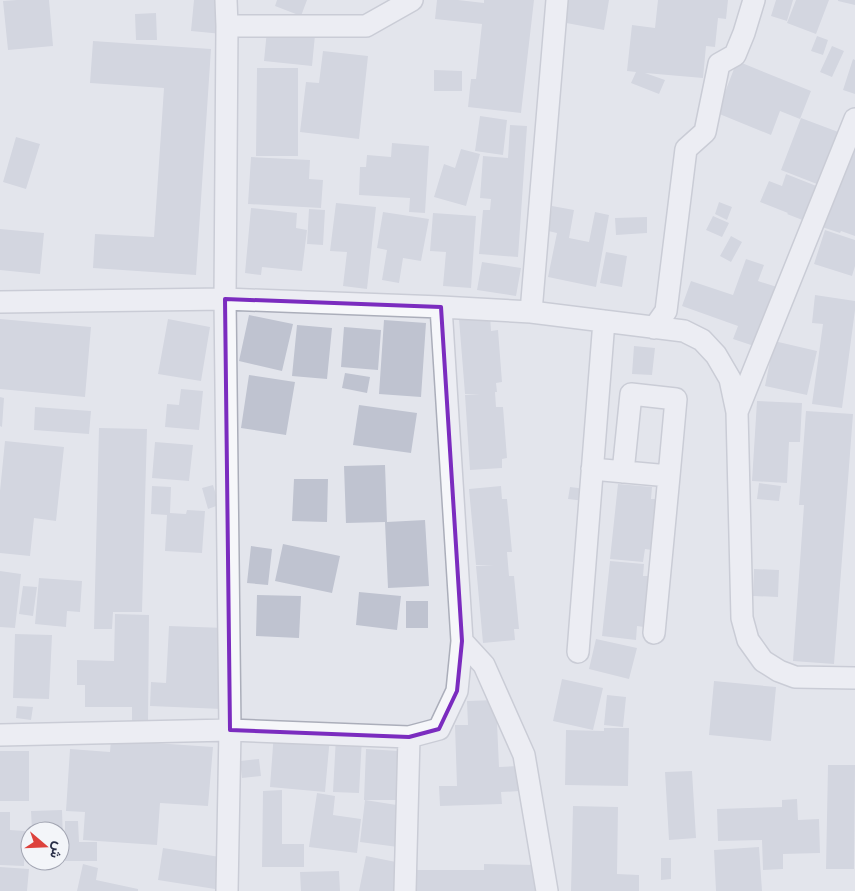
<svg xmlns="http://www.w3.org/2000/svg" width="855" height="891" font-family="'Golos Text',Vazirmatn,sans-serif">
	<rect width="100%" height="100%" fill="#e3e5ec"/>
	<path fill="#bfc3d0" d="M17 0H49L53 46 8 50 3 1Z
		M194 0H236L233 35 191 31Z
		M277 0H307L301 16 275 6Z
		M437 0H458L484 3V0H534L521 113 468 107 471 79H476L482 24 435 19Z
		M565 0H609L604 30 561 22Z
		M658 0H728L726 19 718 18 715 47 706 46 703 78 645 73 665 80 659 94 631 83 636 72 627 71 632 25 655 28Z
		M776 0H793L787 21 771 16Z
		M796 0H829L816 34 787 23Z
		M838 0H855V5L838 1Z
		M156 13 157 40H136L135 14Z
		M267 30 315 35 312 66 264 61Z
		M817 36 828 40 823 55 811 51Z
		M93 41 211 49 196 275 93 268 95 234 154 237 164 88 90 83Z
		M832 46 844 51 832 77 820 72Z
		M323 51 368 56 359 139 300 132 306 82 319 83Z
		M853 59 855 60V94L843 90Z
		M737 61 811 91 800 119 780 111 771 135 717 113Z
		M257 68H298V156H256Z
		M434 70 462 71V91H434Z
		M480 116 507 120 503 155 475 151Z
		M801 118 841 133 822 186 781 170Z
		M510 125 527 126 518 257 479 254 483 210H490L491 199 480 198 483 156 508 158Z
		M16 137 40 144 26 189 3 182Z
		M392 143 429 146 425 213 409 212 410 198 359 195 360 167H366L367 155 391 157Z
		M855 143V236L841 231 840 233 822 227Z
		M461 149 480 154 466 206 434 197 444 164 455 168Z
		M251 157 310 160 309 179 323 180 321 208 248 204Z
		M786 174 819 187 805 221 787 214 788 213 760 202 769 181 782 186Z
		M719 202 732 207 727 220 715 214Z
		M336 203 376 207 367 289 343 286 347 252 330 251Z
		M552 206 574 210 569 238 589 242 595 212 609 215 596 287 548 277 557 233 548 231Z
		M251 208 297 213 296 228 307 230 302 271 262 267 261 275 245 273Z
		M309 209 325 210 323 245 307 244Z
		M383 212 429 219 421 261 403 258 399 283 382 280 387 250 377 248Z
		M433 213 476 216 471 288 443 286 446 252 430 251Z
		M713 216 729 223 722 237 706 230Z
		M647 217V233L616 235 615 218Z
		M0 229 44 233 40 274 0 270Z
		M825 230 855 240V266L852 276 814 264Z
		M731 236 742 242 731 262 720 256Z
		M606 252 627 256 622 287 600 283Z
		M746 259 764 265 758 281 777 287 757 347 733 339 738 326 682 306 691 281 733 295Z
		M482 262 521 268 516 296 477 290Z
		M815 295 855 301V310L842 408 812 404 823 324 812 323Z
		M249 315 293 324 282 371 239 361Z
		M490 316 491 331 498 330 502 382 496 383 497 392H495L496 407H503L507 458 502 459V468L470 470 465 395 480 394H465L459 319Z
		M0 319 91 327 85 397 0 389Z
		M168 319 210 327 201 381 158 374Z
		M384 320 426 323 421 397 379 394Z
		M297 325 332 328 327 379 292 376Z
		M344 327 381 330 378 370 341 367Z
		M774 341 817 351 807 395 765 386Z
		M634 346 655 348 652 375 632 374Z
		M345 373 370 377 367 393 342 388Z
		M249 375 295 382 286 435 241 428Z
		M181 389 203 391 199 430 165 427 167 404 179 405Z
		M0 397 4 398 2 427 0 426Z
		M757 401 802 403 800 442H789L787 483 752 481Z
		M359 405 417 413 411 453 353 445Z
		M35 407 91 411 89 434 34 430Z
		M806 411 853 414 834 664 793 661 804 505H799Z
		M99 428 147 429 142 612H113L112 629H94Z
		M5 441 64 447 56 521 34 518 30 556 0 553V491Z
		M155 442 193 445 189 481 152 478Z
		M385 465 387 522 425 520 429 586 388 588 385 522 346 523 344 466Z
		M294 479H328L327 522 292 521Z
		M759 483 781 486 779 501 757 499Z
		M618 484 652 487 651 499H657L652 550 645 549 643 562 610 559Z
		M213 485 219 505 208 509 202 488Z
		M152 486 171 487 170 513 186 514 187 510 205 511 202 553 165 551 167 515 151 514Z
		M501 486 502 499H507L512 552H507L509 576H514L519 629H514L515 640 483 643 476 566 494 565H476L469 489Z
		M570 487 586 489 585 501 568 499Z
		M283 544 340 556 332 593 275 581Z
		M251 546 272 549 268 585 247 583Z
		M610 561 644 564 643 576H650L644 627 637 626 636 640 602 636Z
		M754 569 779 570 778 597 753 596Z
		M0 571 21 574 15 628 0 627Z
		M39 578 82 581 80 612 67 611 66 627 35 624Z
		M23 586 37 587 33 616 19 614Z
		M359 592 401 596 397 630 356 625Z
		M257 595 301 596 299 638 256 636Z
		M406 601H428V628H406Z
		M115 614 149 615 148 725H132V707H85V685H77V660L114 661Z
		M169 626 225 628 222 709 150 706 151 682 166 683Z
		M15 634 52 635 49 699 13 698Z
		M596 639 637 648 629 679 589 669Z
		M562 679 603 688 593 730 553 721Z
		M714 681 776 687 771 741 709 735Z
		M607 695 626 697 623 727 604 725Z
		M496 700 499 767 519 766 520 791 501 792 502 804 440 806 439 786H457L455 725H468L467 701Z
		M17 706 33 707 31 720 16 718Z
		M604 728H629L628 786 565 785 566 730 604 731Z
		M274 732 330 737 325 792 270 787Z
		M336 737 362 738 359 793 333 792Z
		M111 740 213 747 208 806 160 803 157 845 83 840 85 812 66 811 70 749 110 752Z
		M366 749 399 751 398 800H364Z
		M0 751H29V801H0Z
		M259 759 261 776 242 778 240 761Z
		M828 765H855L854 869H826Z
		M692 771 696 838 669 840 665 772Z
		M282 790V844H304V867H262L263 791Z
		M317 793 335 796 333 815 361 819 357 853 309 847Z
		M797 799 798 820 819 819 820 853 783 854V869L763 870 762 840 718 841 717 809 782 807V800Z
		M365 800 403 806 398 847 360 842Z
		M573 806 618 807 617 874 639 875V891H571Z
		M62 810 63 840H60V831H32L31 811Z
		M0 812H10V830L25 831 24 866 0 865Z
		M65 821H78L79 842H97V861H65Z
		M759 847 762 891H716L714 850Z
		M163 848 220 857 215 889 158 880Z
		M366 856 406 864 401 891H359Z
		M661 858H671V879L661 880Z
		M83 864 98 868 96 880 138 889V891H77Z
		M484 864 538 865V891H413V870H484Z
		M0 867 29 869 27 891H0Z
		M339 871 340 891H301L300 872Z"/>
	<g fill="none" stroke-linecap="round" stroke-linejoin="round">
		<defs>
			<path id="minor" d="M226 0 227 26 225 299 230 730 227 891
				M227 26H366L412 0
				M0 302 225 299 441 307 531 312 684 331 702 340 716 355 730 379 737 412 742 618 748 640 763 661 779 671 795 677 855 678
				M441 307 462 641 484 665 524 755 547 891
				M531 312 557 0
				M654 328 666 311 686 149 705 132 719 64 735 55 744 33 754 0
				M737 412 855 119
				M592 469 669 476 676 399 631 394 623 472
				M654 633 669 476
				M578 652 604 321
				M0 735 230 730 409 737 405 891
				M409 737 439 729 457 691 462 641"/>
		</defs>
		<use href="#minor" stroke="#abaeba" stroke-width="24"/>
		<use href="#minor" stroke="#f6f7fa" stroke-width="21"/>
	</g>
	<path d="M0 0H855V891H0ZM225 299 441 307 462 641 457 691 439 729 409 737 230 730Z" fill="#e3e5ec" fill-opacity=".55" fill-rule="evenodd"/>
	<path fill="none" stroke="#7b2cbf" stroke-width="4" stroke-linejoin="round" d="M225 299 441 307 462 641 457 691 439 729 409 737 230 730Z"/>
	<g transform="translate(45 846) rotate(109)"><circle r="24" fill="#f3f5f9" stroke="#a2a5b2"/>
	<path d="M0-4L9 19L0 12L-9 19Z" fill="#dd413c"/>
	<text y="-8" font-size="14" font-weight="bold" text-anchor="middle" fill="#282e47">ش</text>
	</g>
</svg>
